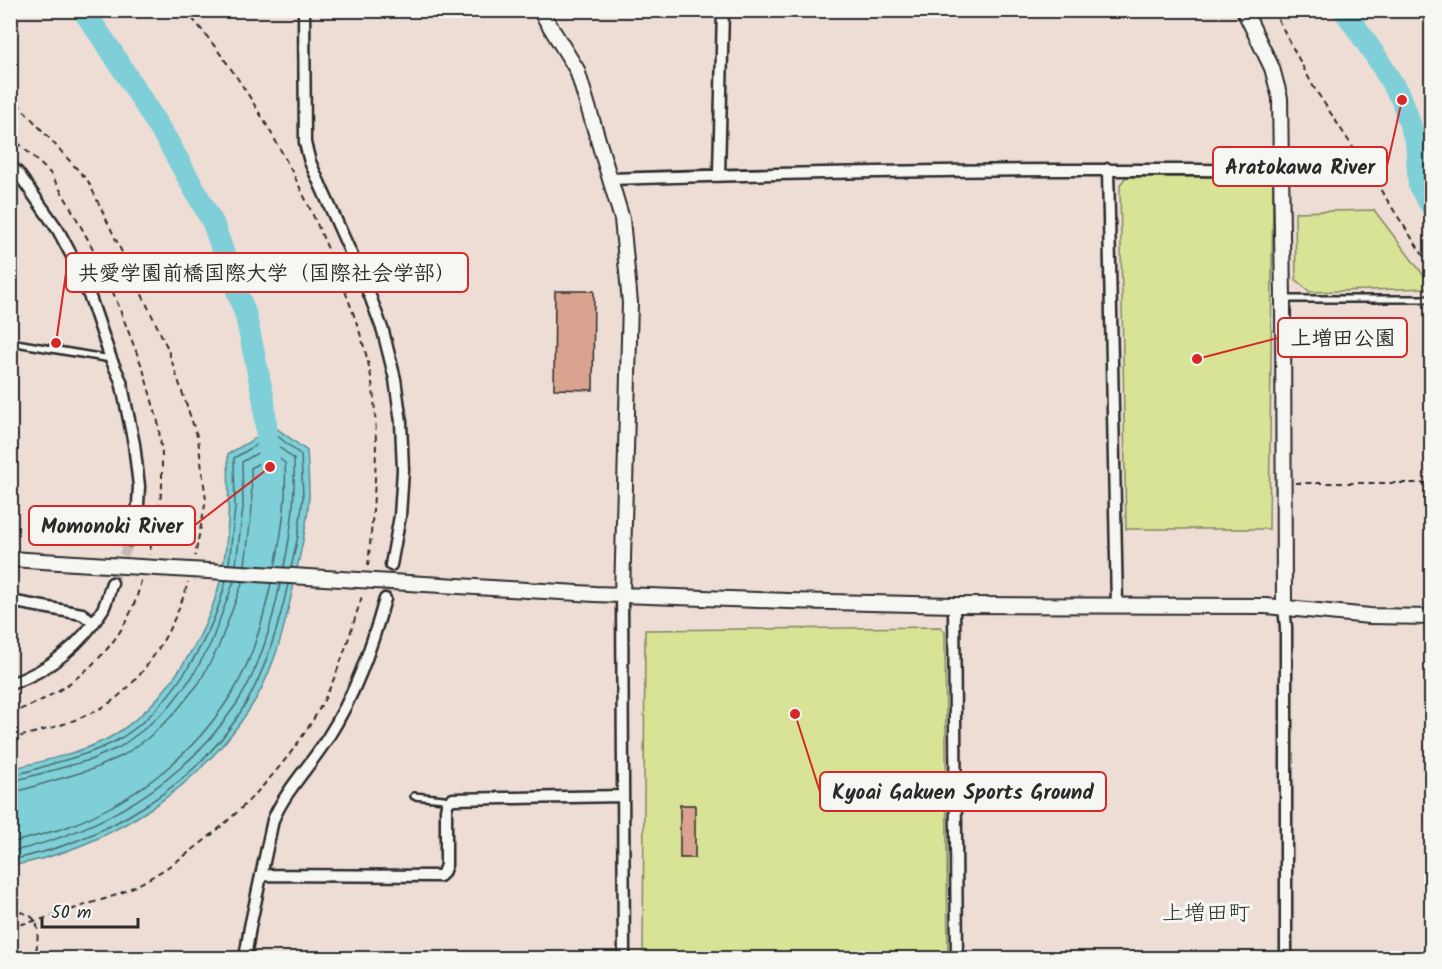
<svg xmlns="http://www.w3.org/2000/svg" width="1442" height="969" font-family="Kalam,'Klee One',sans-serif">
	<rect width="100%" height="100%" fill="#edddd5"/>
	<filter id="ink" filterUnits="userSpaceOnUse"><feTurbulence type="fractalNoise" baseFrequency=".0167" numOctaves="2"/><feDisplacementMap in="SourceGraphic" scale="12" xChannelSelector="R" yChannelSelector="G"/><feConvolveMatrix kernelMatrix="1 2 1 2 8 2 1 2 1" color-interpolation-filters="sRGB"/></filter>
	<g filter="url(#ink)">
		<path fill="#d8e396" stroke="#828760" stroke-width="1.5" d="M1129 177H1265L1270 179 1273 183 1269 529H1126L1120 185 1125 178Z
			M1374 210 1431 285 1428 288 1310 292 1296 280 1295 212Z
			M941 627 945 632 948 958H643L645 630Z"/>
		<path fill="#7ecfd7" stroke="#5d8d92" stroke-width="1.5" d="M275 427 307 451C308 466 309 482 309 497 308 519 303 542 298 564 288 613 277 668 249 710 195 792 106 848 11 866L10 769C41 762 88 751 114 735 164 705 207 637 220 581 230 539 229 496 228 454Z"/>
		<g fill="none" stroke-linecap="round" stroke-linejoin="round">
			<path stroke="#4c6d70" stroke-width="1.5" d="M229 564 235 508 234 458 275 434 301 455 303 497 298 536 291 568
				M236 564 243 508 242 462 274 443 294 459C295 500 292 527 284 567
				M245 565 252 508 251 468 273 454 285 463C287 499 282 532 275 567
				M10 775C25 774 41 767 55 763 76 757 97 751 116 741 168 712 213 638 226 580
				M10 782 90 760 120 747 143 730 168 708 192 677 211 643 234 581
				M10 791 22 790 93 769 124 755 148 738 173 715 199 683 218 648 243 581
				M10 843C29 838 49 833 67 827 133 802 191 757 229 698 251 665 263 622 271 583
				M10 852C102 831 184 783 237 703 260 669 272 624 280 584
				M10 860C102 842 197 787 245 705 267 668 279 625 288 584"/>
			<path stroke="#7ecfd7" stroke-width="22" d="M83 10 112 52 167 140 213 223 246 316 264 401 269 462
				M1344 10 1377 58 1402 100 1416 142 1419 186 1432 207"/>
		</g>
		<path fill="#d9a390" stroke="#2b2b2b" stroke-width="1.5" d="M555 291H594L593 390 554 389Z
			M680 805H695V858H680Z"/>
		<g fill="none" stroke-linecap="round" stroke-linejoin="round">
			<path stroke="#c6b9b3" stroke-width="10" stroke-dasharray="10 5" stroke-linecap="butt" d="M112 583 130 540
				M385 599 391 565"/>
			<defs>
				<path id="lane" d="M1285 299H1432
					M10 342 111 359
					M414 796 444 799 448 802"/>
				<path id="street" d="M304 10 305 143 310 162 370 296 383 331 395 379 401 422 403 470 400 516 391 565
					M10 165 18 173 58 230 74 260 91 300 111 359 121 381 134 444 139 486 138 505 130 540
					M1108 169 1117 605
					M719 174 723 10
					M610 179C834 171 1057 168 1281 171
					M622 595 624 958
					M10 601 82 614 93 622
					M954 605 957 958
					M1284 607 1286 627V958
					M10 684C49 671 82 644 103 609 107 601 109 591 112 583
					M261 875 440 876 443 873 446 865V809L448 802 453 799 623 796
					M245 958 250 927 273 820C285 791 310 766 327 739 355 695 371 649 385 599"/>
				<path id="secondary" d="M540 10 577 70 622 219 630 303 622 595
					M1244 10 1272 68 1280 98 1283 299 1284 607
					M10 559 157 568
					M358 580 595 594 788 601 954 605 1266 606 1370 616 1432 617"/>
			</defs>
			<use href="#lane" stroke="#2b2b2b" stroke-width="10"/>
			<use href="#street" stroke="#2b2b2b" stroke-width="15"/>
			<use href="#secondary" stroke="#2b2b2b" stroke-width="18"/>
			<path stroke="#2b2b2b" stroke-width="2" stroke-dasharray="6 4.5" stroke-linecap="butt" d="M185 10C252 86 300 180 338 273 354 314 370 355 374 399 379 456 373 511 368 567
				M1273 10 1313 86 1432 269
				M10 95 88 181 167 347 198 439 206 500 195 556
				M10 135 50 173 67 201 104 269 143 369 158 422 162 455V487L158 515 149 555
				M1295 483H1432
				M10 713C70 694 129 644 141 580
				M10 739C41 731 74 723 101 708 142 686 176 626 188 582
				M10 910C46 915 37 929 36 958
				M10 926C36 922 60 914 85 905 97 901 111 898 123 892 203 855 290 772 328 692 343 660 352 627 363 593"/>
			<use href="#lane" stroke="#f6f6f2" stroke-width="5"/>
			<use href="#street" stroke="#f6f6f2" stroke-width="10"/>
			<use href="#secondary" stroke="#f6f6f2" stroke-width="14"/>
			<defs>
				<path id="secondary-bridge" d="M157 568 358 580"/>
			</defs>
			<use href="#secondary-bridge" stroke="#2b2b2b" stroke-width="18" stroke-linecap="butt"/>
			<use href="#secondary-bridge" stroke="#f6f6f2" stroke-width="14"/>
		</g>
	</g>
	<g text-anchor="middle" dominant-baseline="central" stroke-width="6" stroke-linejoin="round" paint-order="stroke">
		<g font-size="22" fill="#2b2b2b" stroke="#f6f6f2">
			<text x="1206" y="914">上増田町</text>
		</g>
	</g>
	<path fill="none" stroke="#d62828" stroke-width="2" d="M1402 100L1387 166M56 343L66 273M1197 359L1278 338M270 467L195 525M795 714L820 792"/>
	<g fill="#d62828" stroke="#f6f6f2" stroke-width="2">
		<circle cx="1402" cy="100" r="6"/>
		<circle cx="56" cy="343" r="6"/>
		<circle cx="1197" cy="359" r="6"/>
		<circle cx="270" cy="467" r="6"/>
		<circle cx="795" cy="714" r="6"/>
	</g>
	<g fill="#f6f6f2" stroke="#d62828" stroke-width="2">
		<rect x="1213" y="147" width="174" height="39" rx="6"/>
		<rect x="66" y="253" width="402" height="39" rx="6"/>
		<rect x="1278" y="318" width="129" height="39" rx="6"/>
		<rect x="29" y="506" width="166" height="39" rx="6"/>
		<rect x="820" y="772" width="286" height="39" rx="6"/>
	</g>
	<g font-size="21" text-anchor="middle" font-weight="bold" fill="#2b2b2b">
		<text x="1300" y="174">Aratokawa River</text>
		<text x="267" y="280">共愛学園前橋国際大学（国際社会学部）</text>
		<text x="1343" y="345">上増田公園</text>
		<text x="112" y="533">Momonoki River</text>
		<text x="963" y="799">Kyoai Gakuen Sports Ground</text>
	</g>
	<rect width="1442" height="969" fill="none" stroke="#f6f6f2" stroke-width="36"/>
	<rect x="18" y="18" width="1406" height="933" fill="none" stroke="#2b2b2b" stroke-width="2" filter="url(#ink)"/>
	<path d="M42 918v9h96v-9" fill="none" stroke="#2b2b2b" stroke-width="3"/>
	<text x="51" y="918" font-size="18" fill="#2b2b2b" stroke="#f6f6f2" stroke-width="4.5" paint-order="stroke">50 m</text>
</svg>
